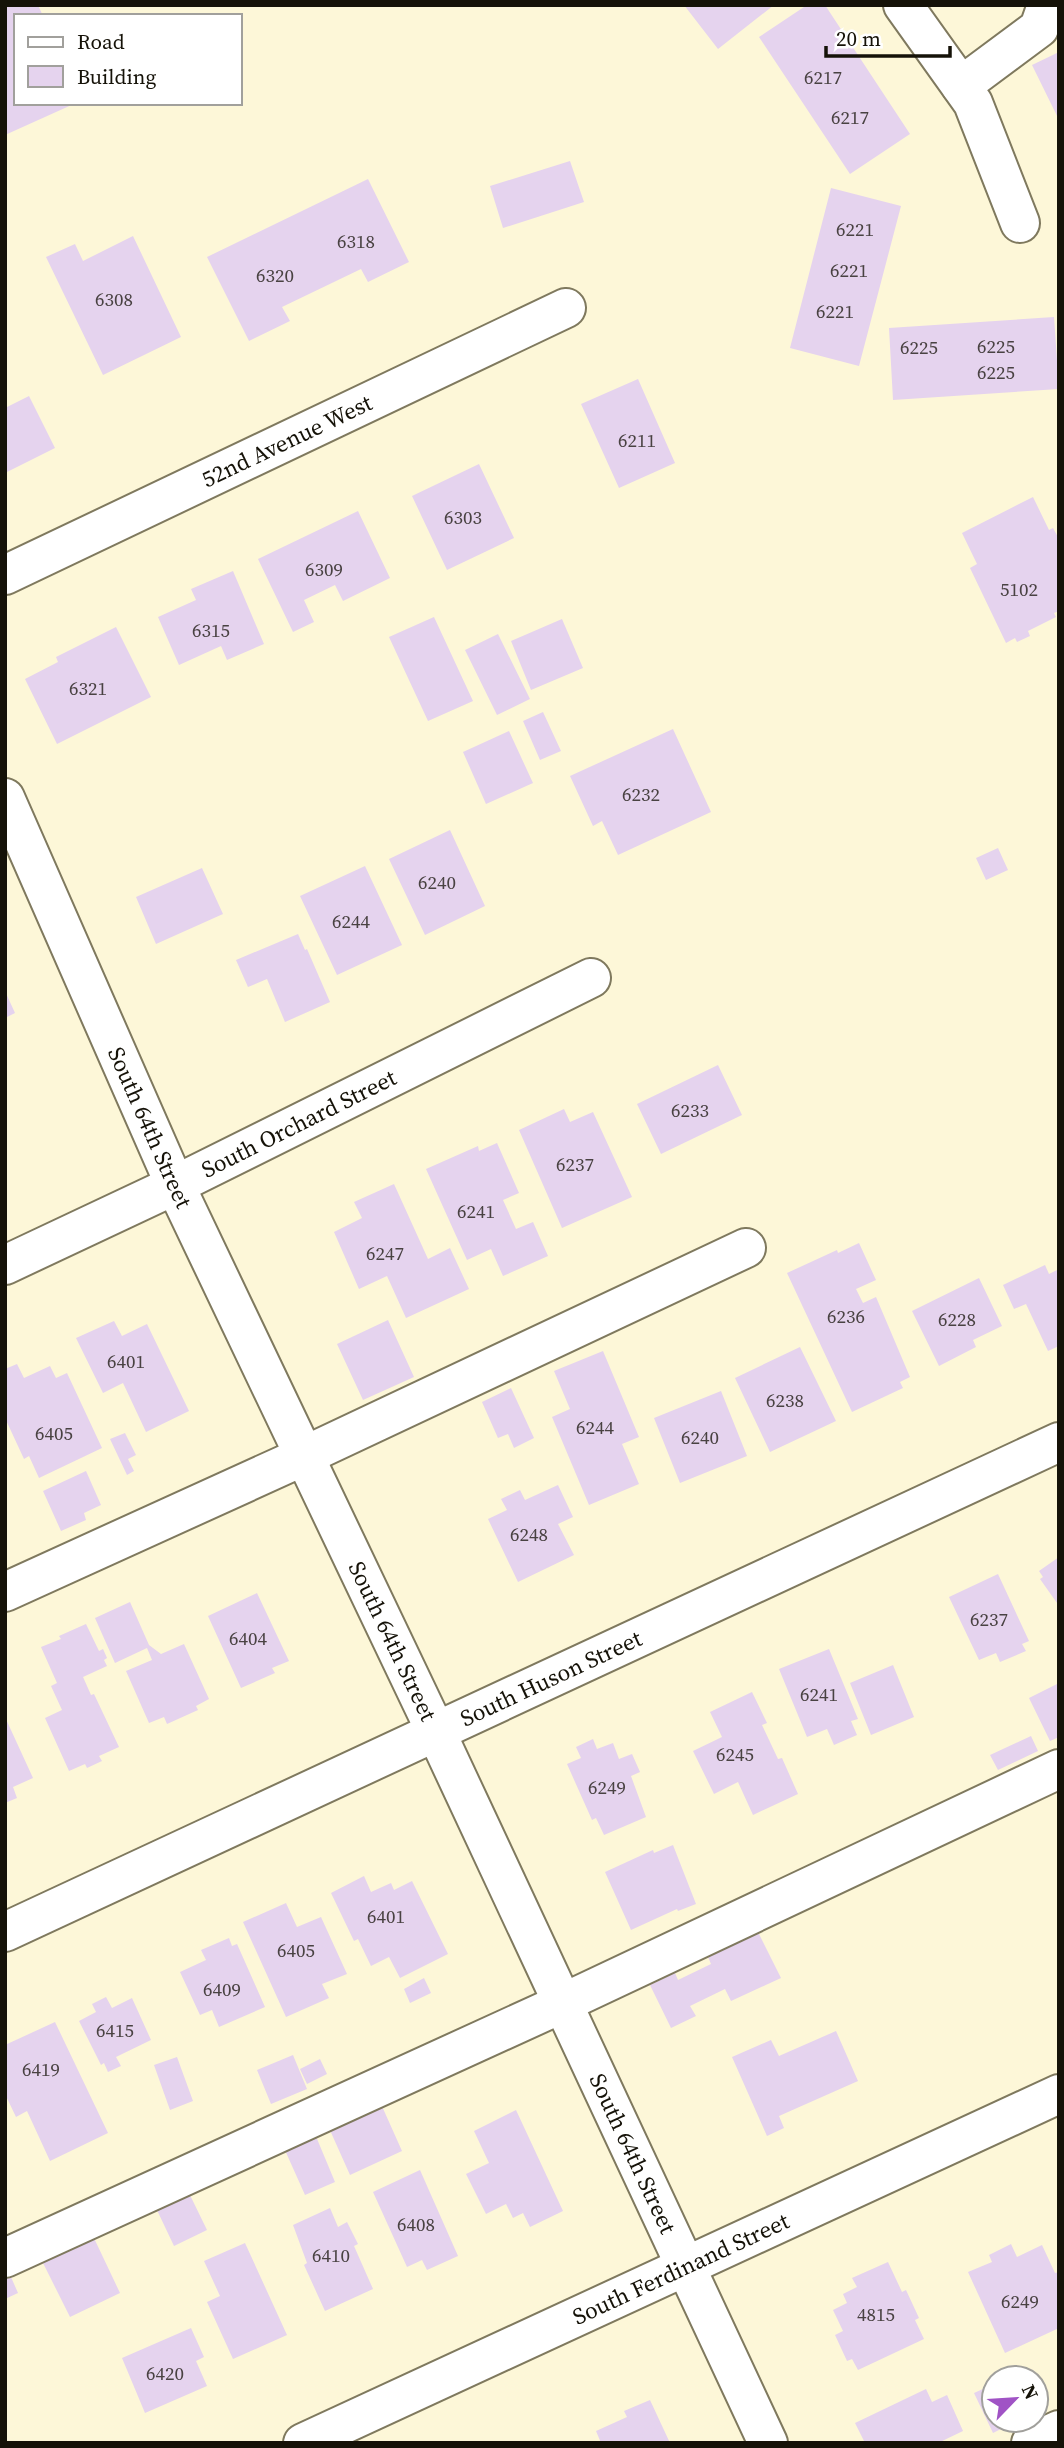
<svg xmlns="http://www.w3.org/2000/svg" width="1064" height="2448" font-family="'Source Serif 4',serif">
	<rect width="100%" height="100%" fill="#fdf7d8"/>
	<path fill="#e5d3ee" d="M5 5H38L43 16H16V103H76L5 135Z
		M684 5H774L718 49Z
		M807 5H825L910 134 850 174 759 37Z
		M1059 52V120L1032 65Z
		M570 161 584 202 503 228 490 186Z
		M368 179 409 262 368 282 361 269 282 307 290 321 249 341 207 257Z
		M831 188 901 206 859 366 790 348Z
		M133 236 181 337 103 375 46 257 75 244 83 261Z
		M1054 317 1059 389 893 400 889 328Z
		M638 379 675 463 619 488 581 404Z
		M29 396 55 448 5 473V408Z
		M479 464 514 538 447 570 412 496Z
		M1033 497 1049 530 1053 528 1059 539V611L1054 613 1056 617 1028 631 1030 636 1017 642 1015 638 1006 643 970 568 977 564 962 533Z
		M358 511 390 578 343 601 335 585 304 600 314 622 293 632 258 559Z
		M233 571 264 644 227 660 221 646 179 665 158 617 196 600 191 589Z
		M434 617 473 701 428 721 389 637Z
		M562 619 583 668 531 690 511 641Z
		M116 627 151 697 57 744 25 679 58 662 56 657Z
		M498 634 530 699 497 715 465 650Z
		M543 712 561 751 540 760 523 721Z
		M673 729 711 812 618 855 602 821 593 826 570 776Z
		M509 731 533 783 486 804 463 752Z
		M450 830 485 906 425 935 389 859Z
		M998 848 1008 870 986 880 976 858Z
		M365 866 402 945 337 975 300 896Z
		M202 868 223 914 156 944 136 897Z
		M298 934 305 950 307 949 330 1002 285 1022 267 979 248 987 236 960Z
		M5 991 15 1013 5 1018Z
		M718 1065 742 1115 661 1154 637 1104Z
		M564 1109 570 1122 593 1112 632 1197 562 1228 519 1130Z
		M497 1143 519 1193 503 1200 516 1229 533 1222 548 1256 503 1276 491 1249 467 1260 426 1169 478 1146 479 1151Z
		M394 1184 428 1259 450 1248 469 1289 406 1318 387 1276 359 1289 334 1232 362 1218 354 1202Z
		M859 1243 876 1280 856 1289 863 1303 876 1297 910 1377 900 1382 903 1388 852 1412 787 1273 837 1250 838 1253Z
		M1045 1265 1049 1274 1059 1269V1346L1048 1351 1026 1304 1014 1309 1003 1285Z
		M979 1278 1002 1326 973 1340 976 1347 939 1366 912 1311Z
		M388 1320 414 1377 363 1400 337 1344Z
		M114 1321 122 1336 147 1324 189 1411 146 1432 123 1383 103 1393 76 1338Z
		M800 1347 836 1421 770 1452 735 1378Z
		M603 1351 639 1437 622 1444 639 1484 589 1505 552 1417 570 1409 554 1371Z
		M17 1364 24 1378 50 1366 56 1378 67 1373 102 1448 39 1478 29 1456 24 1459 5 1418V1369Z
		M511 1388 534 1438 514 1448 508 1434 498 1438 482 1402Z
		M721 1391 747 1456 680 1483 654 1418Z
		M125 1433 136 1455 128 1459 134 1471 127 1475 110 1439Z
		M86 1471 101 1505 84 1513 86 1520 61 1531 43 1491Z
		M558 1485 573 1517 558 1524 574 1555 518 1582 488 1519 507 1510 501 1499 520 1490 525 1500Z
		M1059 1557V1602L1057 1603 1040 1579 1043 1577 1039 1571Z
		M998 1574 1029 1641 1022 1644 1026 1651 1000 1662 996 1653 979 1660 949 1597Z
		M257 1593 289 1661 272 1668 275 1673 241 1688 208 1616Z
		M130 1602 149 1645 161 1654 184 1644 209 1699 196 1706 198 1710 167 1724 164 1717 149 1723 126 1671 152 1660 147 1648 115 1663 95 1618Z
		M86 1624 99 1651 103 1649 107 1658 104 1660 107 1666 83 1677 91 1695 94 1694 119 1747 99 1756 102 1761 87 1768 85 1764 69 1771 45 1718 62 1710 51 1686 57 1683 41 1647 61 1639 59 1636Z
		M829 1649 858 1719 851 1721 857 1735 834 1745 827 1729 807 1737 779 1669Z
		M893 1665 914 1717 871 1735 850 1683Z
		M1059 1683V1737L1050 1741 1029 1698Z
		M752 1692 767 1723 762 1725 778 1759 782 1758 798 1794 753 1815 738 1782 714 1794 693 1751 722 1737 710 1712Z
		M5 1717 33 1778 13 1787 17 1798 5 1803Z
		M1031 1736 1038 1751 998 1770 990 1755Z
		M593 1739 597 1749 613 1743 619 1759 632 1754 640 1772 631 1776 646 1817 604 1835 596 1818 592 1820 567 1764 581 1758 576 1747Z
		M673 1845 696 1904 678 1911 677 1909 631 1930 605 1872 653 1850 654 1853Z
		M364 1876 371 1892 391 1883 394 1890 412 1881 448 1954 400 1978 389 1957 371 1966 358 1939 354 1941 331 1893Z
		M286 1903 297 1927 321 1917 347 1974 322 1984 329 1998 286 2017 243 1922Z
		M755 1926 781 1978 731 2001 725 1989 690 2006 696 2016 671 2028 650 1985 675 1973 678 1980 711 1964 705 1950Z
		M229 1938 232 1946 237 1944 265 2007 219 2027 212 2010 200 2015 180 1972 206 1960 201 1950Z
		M424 1978 431 1993 410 2003 404 1989Z
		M106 1997 112 2008 132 1998 151 2040 116 2057 121 2066 108 2072 104 2063 101 2065 79 2021 96 2012 92 2004Z
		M55 2022 108 2133 50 2161 27 2111 16 2117 5 2094V2045Z
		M836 2031 858 2081 779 2116 784 2128 767 2136 732 2057 771 2040 779 2056Z
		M293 2055 307 2089 271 2104 257 2070Z
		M177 2057 193 2101 170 2110 154 2065Z
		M320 2059 327 2074 307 2084 300 2069Z
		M381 2104 402 2151 350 2175 329 2128Z
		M516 2110 563 2211 530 2227 523 2213 513 2218 506 2204 486 2214 466 2174 489 2163 474 2131Z
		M315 2134 335 2182 305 2195 284 2148Z
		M420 2170 458 2256 427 2270 422 2260 407 2267 373 2192Z
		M189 2193 207 2230 174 2246 156 2208Z
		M330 2208 338 2227 347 2222 358 2244 354 2246 373 2289 325 2311 304 2265 307 2263 293 2225Z
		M93 2236 120 2293 70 2317 42 2261Z
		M245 2243 287 2335 233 2359 207 2302 220 2296 204 2261Z
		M1011 2244 1017 2257 1042 2245 1055 2273 1059 2272V2328L1005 2353 968 2272 992 2262 989 2255Z
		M888 2262 902 2292 906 2290 919 2318 915 2320 924 2339 858 2370 852 2359 847 2361 835 2335 843 2331 833 2310 847 2303 843 2294 857 2287 852 2278Z
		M11 2277 18 2293 5 2299V2279Z
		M191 2328 204 2357 196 2361 207 2386 145 2413 122 2358Z
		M994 2384V2420H1014L1015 2422 993 2433 974 2393Z
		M926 2389 932 2402 947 2395 963 2431 938 2443H865L855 2423Z
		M650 2400 670 2443H601L596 2431 627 2417 624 2411Z"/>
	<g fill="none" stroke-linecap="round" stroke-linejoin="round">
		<defs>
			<g id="minor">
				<path d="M903 5 973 103 1020 223"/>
				<path d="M961 86 1039 28 1047 5"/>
				<path id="s1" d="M5 575 566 308"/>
				<path id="s2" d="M5 798 175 1185 436 1732 768 2443"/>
				<path id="s3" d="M5 1265 175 1185 591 978"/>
				<path d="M5 1592 304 1456 746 1248"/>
				<path id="s4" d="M5 1932 1059 1442"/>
				<path d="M5 2258 563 2003 1059 1769"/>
				<path id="s5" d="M303 2443 1059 2094"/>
				<path d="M1031 2443 1059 2430"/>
			</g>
		</defs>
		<use href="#minor" stroke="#7f795e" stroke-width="42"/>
		<use href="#minor" stroke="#fff" stroke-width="38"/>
	</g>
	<g text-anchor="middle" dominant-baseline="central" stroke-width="7" stroke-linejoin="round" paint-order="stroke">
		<g font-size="19" fill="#494242">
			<text x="823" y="77">6217</text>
			<text x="850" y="117">6217</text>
			<text x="855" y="229">6221</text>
			<text x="356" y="241">6318</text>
			<text x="849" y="270">6221</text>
			<text x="275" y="275">6320</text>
			<text x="114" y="299">6308</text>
			<text x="835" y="311">6221</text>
			<text x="996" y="346">6225</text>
			<text x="919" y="347">6225</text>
			<text x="996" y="372">6225</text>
			<text x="637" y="440">6211</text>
			<text x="463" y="517">6303</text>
			<text x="324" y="569">6309</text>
			<text x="1019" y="589">5102</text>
			<text x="211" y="630">6315</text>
			<text x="88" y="688">6321</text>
			<text x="641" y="794">6232</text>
			<text x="437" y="882">6240</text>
			<text x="351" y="921">6244</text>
			<text x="690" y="1110">6233</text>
			<text x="575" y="1164">6237</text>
			<text x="476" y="1211">6241</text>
			<text x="385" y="1253">6247</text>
			<text x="846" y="1316">6236</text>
			<text x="957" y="1319">6228</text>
			<text x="126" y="1361">6401</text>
			<text x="785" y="1400">6238</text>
			<text x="595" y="1427">6244</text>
			<text x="54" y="1433">6405</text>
			<text x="700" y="1437">6240</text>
			<text x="529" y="1534">6248</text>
			<text x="989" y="1619">6237</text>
			<text x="248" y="1638">6404</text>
			<text x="819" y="1694">6241</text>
			<text x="735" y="1754">6245</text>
			<text x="607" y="1787">6249</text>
			<text x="386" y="1916">6401</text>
			<text x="296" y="1950">6405</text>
			<text x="222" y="1989">6409</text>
			<text x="115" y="2030">6415</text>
			<text x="41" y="2069">6419</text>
			<text x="416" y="2224">6408</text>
			<text x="331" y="2255">6410</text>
			<text x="1020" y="2301">6249</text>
			<text x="876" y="2314">4815</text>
			<text x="165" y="2373">6420</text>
		</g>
		<g font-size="23" fill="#151208" stroke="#fff">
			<text stroke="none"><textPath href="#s1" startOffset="312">52nd Avenue West</textPath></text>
			<text stroke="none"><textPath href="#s3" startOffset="326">South Orchard Street</textPath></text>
			<text stroke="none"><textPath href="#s2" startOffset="360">South 64th Street</textPath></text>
			<text stroke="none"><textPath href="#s2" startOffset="928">South 64th Street</textPath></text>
			<text stroke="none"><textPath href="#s4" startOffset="602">South Huson Street</textPath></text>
			<text stroke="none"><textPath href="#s2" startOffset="1494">South 64th Street</textPath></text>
			<text stroke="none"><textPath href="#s5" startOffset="416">South Ferdinand Street</textPath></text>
		</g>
	</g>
	<rect width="1064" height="2448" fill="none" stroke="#151208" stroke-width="14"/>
	<rect x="14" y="14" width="228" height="91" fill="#ffffff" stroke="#a1a09c" stroke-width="2"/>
	<rect x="28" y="37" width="35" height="10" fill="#ffffff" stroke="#a1a09c" stroke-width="2"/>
	<text x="77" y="49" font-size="21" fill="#151208">Road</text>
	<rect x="28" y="66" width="35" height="21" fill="#e5d3ee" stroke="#a1a09c" stroke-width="2"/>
	<text x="77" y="84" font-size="21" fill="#151208">Building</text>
	<g transform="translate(1015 2399) rotate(65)"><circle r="33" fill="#ffffff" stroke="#a1a09c" stroke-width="2"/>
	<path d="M0-5L12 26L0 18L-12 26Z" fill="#a053c5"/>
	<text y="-10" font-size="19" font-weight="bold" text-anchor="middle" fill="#151208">N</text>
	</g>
	<path d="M826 46v10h124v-10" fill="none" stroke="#151208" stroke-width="3.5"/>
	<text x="836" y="46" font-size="21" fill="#151208" stroke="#ffffff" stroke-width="5" paint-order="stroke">20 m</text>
</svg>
